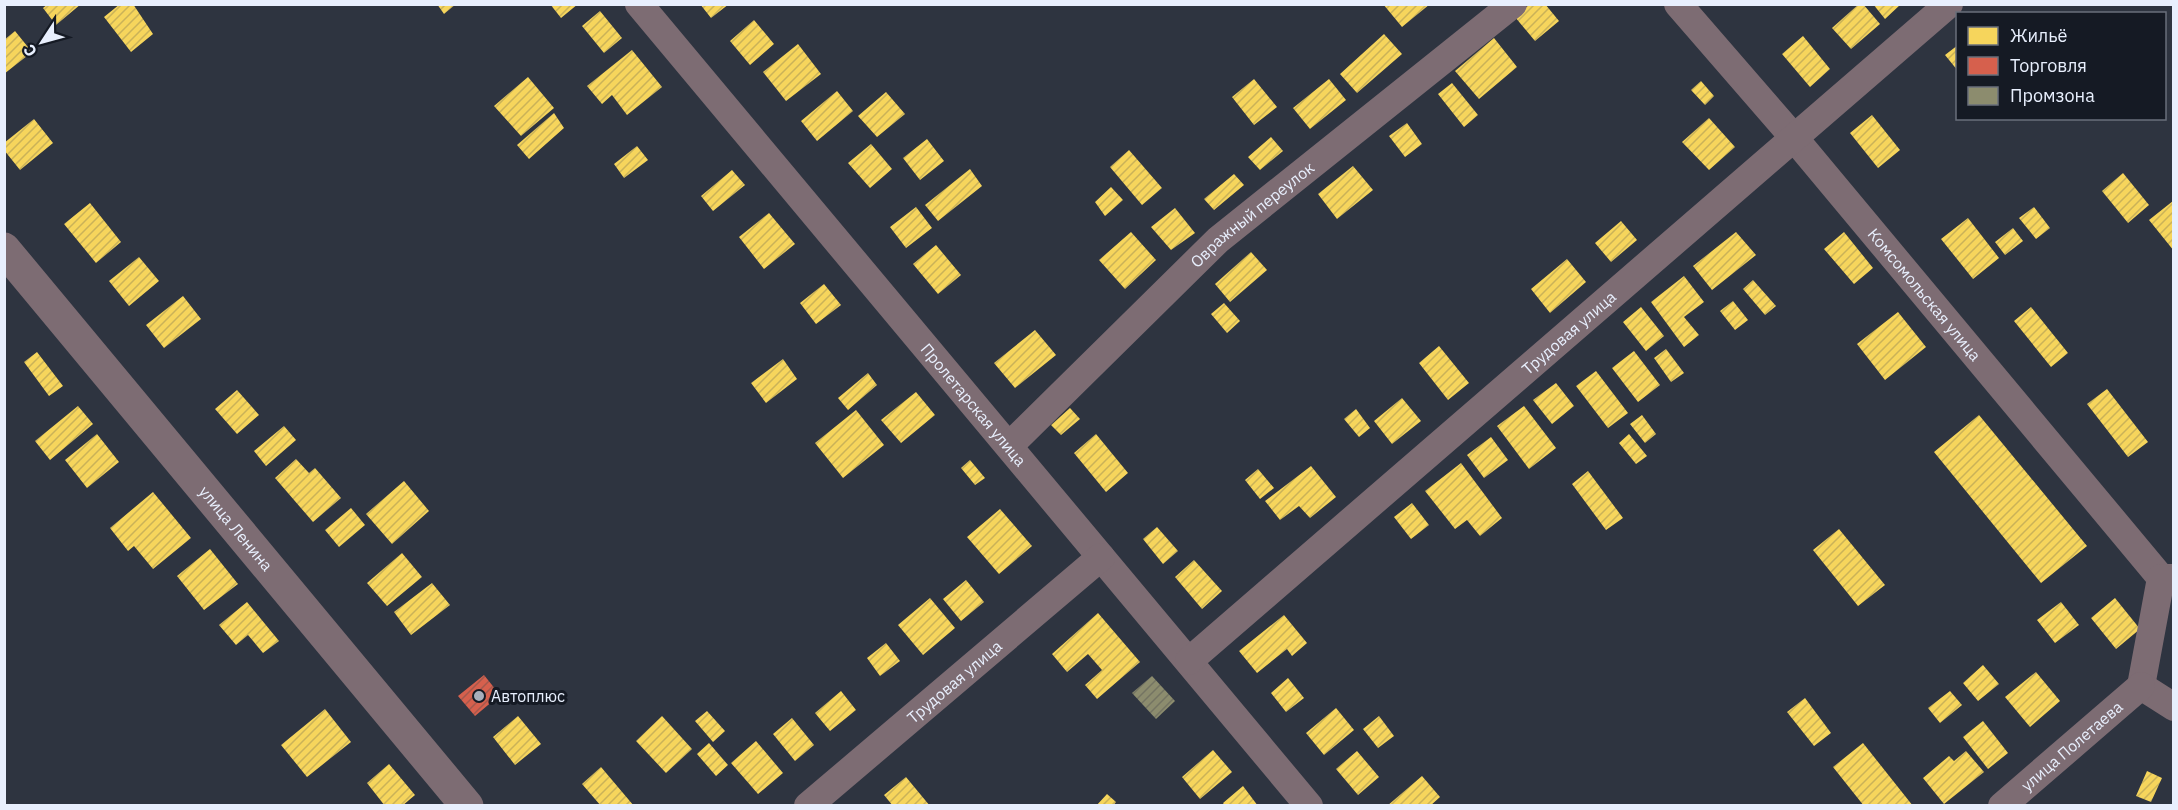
<svg xmlns="http://www.w3.org/2000/svg" width="2178" height="810" font-family="'IBM Plex Sans',sans-serif">
	<defs>
		<pattern id="homes-hatch" width="6" height="6" patternUnits="userSpaceOnUse" patternTransform="scale(1.5)"><rect width="6" height="6" fill="#f6d55c"/><path d="M-1 1l2-2M0 6l6-6M5 7l2-2" fill="none" stroke="#cab258"/></pattern>
		<pattern id="shops-hatch" width="6" height="6" patternUnits="userSpaceOnUse" patternTransform="scale(1.5)"><rect width="6" height="6" fill="#d6604d"/><path d="M-1 1l2-2M0 6l6-6M5 7l2-2" fill="none" stroke="#a4584d"/></pattern>
		<pattern id="industry-hatch" width="6" height="6" patternUnits="userSpaceOnUse" patternTransform="scale(1.5)"><rect width="6" height="6" fill="#8c8c6e"/><path d="M-1 1l2-2M0 6l6-6M5 7l2-2" fill="none" stroke="#747462"/></pattern>
	</defs>
	<rect width="100%" height="100%" fill="#2e3440"/>
	<path fill="url(#homes-hatch)" d="M48 4H81L56 25 43 8Z
		M120 4H133L153 34 131 52 104 17Z
		M437 4H456L444 14Z
		M550 4H578L561 18Z
		M700 4H729L711 18Z
		M1383 4H1430L1402 27Z
		M1530 4H1545L1559 21 1535 41 1515 17Z
		M1859 4H1863L1880 24 1851 49 1832 28Z
		M1873 4H1901L1885 19Z
		M600 11 622 38 604 53 582 26Z
		M754 20 774 44 750 65 730 41Z
		M15 31 32 52 4 74V40Z
		M1384 34 1402 54 1357 93 1340 74Z
		M1803 36 1830 69 1810 87 1782 54Z
		M1494 38 1517 67 1479 99 1455 71Z
		M798 44 821 74 786 101 763 72Z
		M1958 45V71L1945 55Z
		M632 50 662 87 627 115 612 95 602 104 587 86Z
		M528 77 554 108 521 136 494 106Z
		M1254 79 1277 107 1254 125 1232 97Z
		M1329 79 1346 100 1310 129 1293 108Z
		M1701 81 1714 96 1705 105 1691 90Z
		M1452 83 1478 115 1464 127 1438 94Z
		M837 91 853 111 817 141 801 121Z
		M886 92 905 114 877 137 858 116Z
		M554 113 564 128 529 159 517 145Z
		M1872 115 1900 150 1878 168 1850 133Z
		M1709 118 1735 147 1709 170 1682 142Z
		M34 119 53 143 20 170 4 150V143Z
		M1407 123 1422 144 1405 157 1389 136Z
		M1271 137 1283 151 1260 170 1248 157Z
		M927 139 944 161 920 180 903 158Z
		M871 144 892 169 870 188 848 163Z
		M637 146 648 160 624 178 614 164Z
		M1129 150 1162 188 1142 205 1110 167Z
		M1353 166 1373 190 1337 219 1318 194Z
		M970 169 982 186 938 221 925 205Z
		M732 170 745 185 713 211 701 196Z
		M2123 173 2149 205 2128 223 2102 191Z
		M1234 174 1244 185 1214 210 1204 199Z
		M1111 187 1123 200 1105 216 1095 202Z
		M2173 201 2174 203V251L2149 220Z
		M90 203 121 242 96 263 64 224Z
		M916 207 932 228 906 248 890 227Z
		M2034 207 2050 228 2036 239 2019 218Z
		M1175 208 1195 233 1171 250 1151 227Z
		M769 213 795 244 764 269 739 237Z
		M1968 218 1999 258 1973 279 1941 239Z
		M1621 221 1637 240 1611 262 1595 243Z
		M2013 228 2023 241 2005 255 1995 242Z
		M1131 232 1156 260 1125 289 1099 260Z
		M1736 232 1756 255 1712 290 1693 266Z
		M1844 232 1873 268 1854 284 1824 249Z
		M936 245 961 275 938 294 913 264Z
		M1251 252 1267 270 1230 302 1215 284Z
		M139 257 159 281 129 306 109 281Z
		M1567 259 1586 282 1550 313 1531 289Z
		M1684 276 1704 302 1684 317 1699 335 1684 347 1651 302Z
		M1753 280 1776 306 1765 315 1743 289Z
		M824 284 841 305 816 324 800 303Z
		M183 296 201 319 164 348 146 325Z
		M1733 301 1748 320 1735 330 1720 311Z
		M1224 303 1240 321 1227 333 1211 314Z
		M1641 307 1664 336 1646 351 1623 322Z
		M2031 307 2068 353 2051 367 2014 321Z
		M1898 312 1926 347 1885 380 1857 344Z
		M1035 330 1056 355 1015 388 994 363Z
		M1439 346 1469 383 1448 400 1419 363Z
		M1666 349 1684 373 1671 382 1654 358Z
		M1634 351 1660 385 1638 402 1612 368Z
		M37 352 63 386 49 396 24 362Z
		M783 359 797 379 766 403 751 383Z
		M1596 371 1628 413 1608 428 1576 386Z
		M868 373 877 385 848 410 838 398Z
		M1556 383 1574 406 1552 424 1533 400Z
		M2107 389 2148 442 2128 457 2087 404Z
		M237 390 259 415 237 434 215 409Z
		M916 392 935 415 901 443 881 420Z
		M1402 398 1421 421 1392 444 1374 421Z
		M78 406 93 424 50 460 35 441Z
		M1524 406 1556 448 1529 469 1497 426Z
		M1070 408 1080 419 1061 435 1051 425Z
		M1356 409 1370 428 1359 437 1344 419Z
		M856 410 884 445 843 478 815 443Z
		M1642 415 1656 434 1645 443 1630 424Z
		M1979 415 2087 546 2041 583 1934 452Z
		M284 426 296 440 266 466 254 451Z
		M97 434 119 462 87 488 65 460Z
		M1096 434 1128 473 1106 492 1074 453Z
		M1629 434 1647 456 1636 464 1619 443Z
		M1491 437 1508 460 1484 478 1467 455Z
		M296 459 309 473 315 468 341 498 313 522 275 478Z
		M970 460 985 478 975 485 961 468Z
		M1461 463 1502 518 1480 536 1467 520 1455 529 1425 491Z
		M1311 466 1336 497 1310 518 1299 506 1280 520 1265 501Z
		M1258 469 1274 488 1260 499 1245 480Z
		M1588 471 1623 518 1606 530 1572 484Z
		M404 481 429 511 392 544 366 514Z
		M153 492 191 538 153 569 134 546 128 551 110 528Z
		M1412 503 1429 525 1411 539 1394 517Z
		M351 508 365 525 339 547 325 530Z
		M1000 509 1032 546 999 574 967 537Z
		M1157 527 1178 551 1163 564 1143 539Z
		M1839 529 1885 585 1858 606 1813 550Z
		M210 549 238 584 204 610 177 576Z
		M402 553 422 577 387 606 367 583Z
		M1194 560 1222 591 1202 609 1175 577Z
		M966 580 984 602 961 621 943 599Z
		M432 583 450 605 411 635 394 612Z
		M930 598 955 628 923 655 898 625Z
		M2115 598 2140 629 2116 649 2091 618Z
		M247 602 279 641 263 653 248 635 236 645 219 625Z
		M2061 602 2079 625 2055 643 2037 620Z
		M1098 613 1140 662 1097 699 1085 685 1102 670 1088 654 1067 672 1052 654Z
		M1284 615 1307 643 1292 656 1287 649 1257 673 1239 651Z
		M886 643 900 661 880 676 867 658Z
		M1983 665 1999 684 1978 701 1963 683Z
		M2036 672 2060 701 2030 727 2005 697Z
		M1288 678 1304 698 1286 712 1271 693Z
		M841 691 856 710 830 731 815 713Z
		M1950 691 1962 705 1940 723 1928 708Z
		M1805 698 1831 733 1814 746 1787 712Z
		M1336 708 1354 730 1324 755 1306 733Z
		M325 709 351 742 307 777 281 745Z
		M707 711 725 731 713 742 695 721Z
		M518 716 541 744 515 765 493 737Z
		M662 716 692 749 666 773 636 741Z
		M1379 716 1394 736 1378 748 1363 729Z
		M792 718 814 745 795 761 773 734Z
		M1983 721 2008 753 1988 769 1963 737Z
		M756 741 783 773 758 794 731 763Z
		M709 743 728 765 716 776 697 754Z
		M1863 743 1913 806H1864L1833 767Z
		M1213 750 1232 772 1200 799 1182 777Z
		M1357 751 1379 777 1358 795 1336 769Z
		M1966 751 1984 772 1944 804 1923 778 1949 756 1954 761Z
		M389 764 415 795 402 806H385L367 783Z
		M601 767 634 806H601L582 784Z
		M2147 771 2162 778 2151 802 2136 796Z
		M1422 776 1440 797 1430 806H1387Z
		M906 777 930 806H893L884 795Z
		M1243 786 1258 806H1225L1223 803Z
		M1107 794 1116 802 1113 806H1096Z"/>
	<path fill="url(#shops-hatch)" d="M484 675 500 695 475 716 458 696Z"/>
	<path fill="url(#industry-hatch)" d="M1152 676 1175 701 1156 719 1132 693Z"/>
	<g fill="none" stroke-linecap="round" stroke-linejoin="round">
		<g stroke="#7d6c73" stroke-width="28">
			<path id="s1" d="M639 4 1309 806"/>
			<path id="s2" d="M1678 4 1795 139 2161 578H2174"/>
			<path id="s3" d="M1009 446 1218 240 1513 4"/>
			<path id="s4" d="M1189 661 1949 4"/>
			<path d="M2141 686 2161 578"/>
			<path d="M2141 686 2174 707"/>
			<path id="s5" d="M808 806 1101 557"/>
			<path id="s6" d="M2002 806 2141 686"/>
		</g>
		<path stroke="#7d6c73" stroke-width="33" id="s7" d="M4 249 467 806"/>
	</g>
	<circle fill="#a7aebb" stroke="#151a24" stroke-width="2" cx="479" cy="696" r="6"/>
	<g text-anchor="middle" dominant-baseline="central" stroke-width="6" stroke-linejoin="round" paint-order="stroke">
		<g font-size="16" fill="#e8effd" stroke="#151a24">
			<text stroke="none"><textPath href="#s3" startOffset="336">Овражный переулок</textPath></text>
			<text stroke="none"><textPath href="#s2" startOffset="381">Комсомольская улица</textPath></text>
			<text stroke="none"><textPath href="#s4" startOffset="502">Трудовая улица</textPath></text>
			<text stroke="none"><textPath href="#s1" startOffset="522">Пролетарская улица</textPath></text>
			<text stroke="none"><textPath href="#s7" startOffset="363">улица Ленина</textPath></text>
			<text stroke="none"><textPath href="#s5" startOffset="192">Трудовая улица</textPath></text>
			<text stroke="none"><textPath href="#s6" startOffset="92">улица Полетаева</textPath></text>
		</g>
		<g font-size="16" fill="#e8effd" stroke="#151a24" text-anchor="start">
			<text x="491" y="696">Автоплюс</text>
		</g>
	</g>
	<rect width="2178" height="810" fill="none" stroke="#e8effd" stroke-width="12"/>
	<rect x="1956" y="12" width="210" height="108" fill="#151a24" stroke="#696f7b" stroke-width="1.5"/>
	<rect x="1968" y="27" width="30" height="18" fill="#f6d55c" stroke="#696f7b" stroke-width="1.5"/>
	<text x="2010" y="42" font-size="18" fill="#e8effd">Жильё</text>
	<rect x="1968" y="57" width="30" height="18" fill="#d6604d" stroke="#696f7b" stroke-width="1.5"/>
	<text x="2010" y="72" font-size="18" fill="#e8effd">Торговля</text>
	<rect x="1968" y="87" width="30" height="18" fill="#8c8c6e" stroke="#696f7b" stroke-width="1.5"/>
	<text x="2010" y="102" font-size="18" fill="#e8effd">Промзона</text>
	<g transform="translate(42 42) rotate(234)" stroke="#151a24" stroke-width="4.5" paint-order="stroke">
	<path d="M0-4.5L10 22L0 15L-10 22Z" fill="#e8effd"/>
	<text y="-9" font-size="16" font-weight="bold" text-anchor="middle" fill="#e8effd">С</text>
	</g>
</svg>
